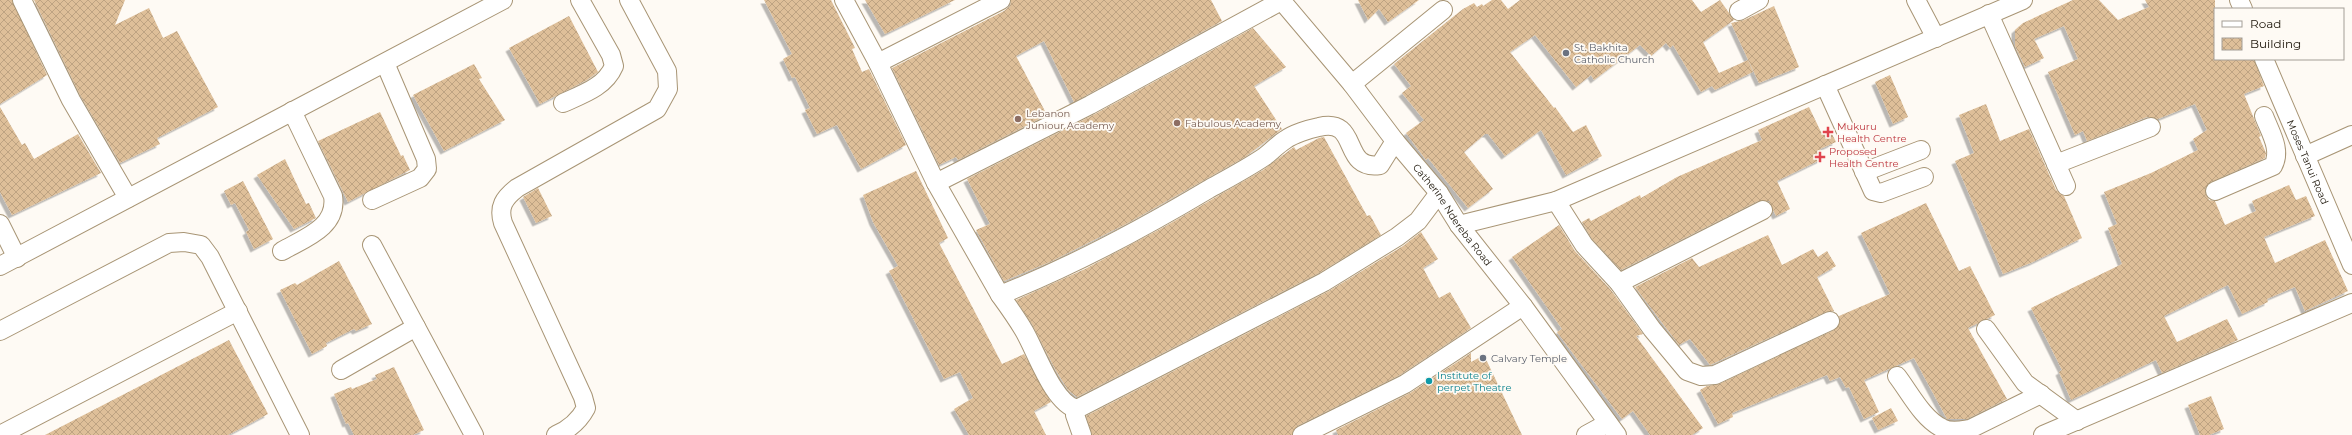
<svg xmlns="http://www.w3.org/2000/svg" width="2352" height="435" font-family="Montserrat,sans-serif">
	<defs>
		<pattern id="building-cross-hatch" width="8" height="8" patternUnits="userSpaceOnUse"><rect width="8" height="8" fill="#debf99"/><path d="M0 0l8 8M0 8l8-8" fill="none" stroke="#bea382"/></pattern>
		<filter id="shadow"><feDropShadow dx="-3.5" dy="3.5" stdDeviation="0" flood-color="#0004"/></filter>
	</defs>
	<rect width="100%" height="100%" fill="#fefaf4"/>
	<path fill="url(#building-cross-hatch)" filter="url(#shadow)" d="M0 0H12L47 75 0 104Z
		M34 0H125L115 25 149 8 163 38 177 31 218 107 157 138 160 144 120 163 80 95Z
		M764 0H831L855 48 852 49 862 72 869 69 906 145 861 169 837 125 817 134 805 110 810 108 795 77 792 78 783 59 792 54Z
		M865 0H955L885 34Z
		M1011 0H1211L1222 21 1074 102 1044 41 1016 56 1047 115 958 160 956 157 939 165 892 68 1004 11 1010 6Z
		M1358 0H1419L1388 22 1379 9 1368 20Z
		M1492 0H1501L1508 9 1520 0H1692L1701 12 1720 0 1734 20 1703 42 1719 73 1748 60 1753 72 1715 90 1712 86 1701 92 1673 45 1670 48 1666 43 1651 56 1640 45 1594 80 1591 75 1576 87 1535 35 1510 52 1554 108 1555 107 1573 132 1586 125 1602 156 1566 175 1541 130 1505 156 1488 134H1485L1464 152 1493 189 1468 208 1428 158 1426 160 1406 133 1424 120 1402 93 1411 86 1394 64 1463 9 1474 3 1477 7 1482 4 1483 6Z
		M2073 0H2099L2118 20 2149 7 2145 0H2215V59H2254L2264 86 2244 94 2261 136 2259 137 2266 153 2265 158 2211 182 2205 189 2206 195 2209 200 2215 201 2225 225 2256 211 2252 201 2289 185 2296 200 2306 196 2315 216 2264 237 2275 263 2325 240 2348 291 2305 311 2295 287 2267 299 2268 302 2242 314 2228 285 2164 316 2177 342 2227 319 2238 340 2162 373 2156 360 2071 400 2059 372 2062 370 2031 308 2122 264 2108 228 2117 224 2104 192 2151 173 2198 150 2193 139 2207 130 2195 104 2158 119 2147 117 2087 141 2083 131 2075 135 2048 72 2078 59 2064 26 2034 39 2044 58 2025 67 2015 46V30L2023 23Z
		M1774 6 1799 67 1759 83 1731 23 1744 20Z
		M569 16 598 72 587 80 540 104 509 48Z
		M1253 28 1286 67 1254 86 1282 129 1245 157 1128 223 1050 262 1004 281 976 230 990 224 967 179 1095 114Z
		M474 64 482 78 479 79 505 120 444 151 413 95Z
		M1890 75 1908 117 1893 124 1875 82Z
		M1986 104 2000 141 2029 129 2056 190 2064 196 2082 238 2033 262 2003 274 1955 161 1974 153 1959 115Z
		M0 107 22 145 25 143 34 159 78 134 101 173 12 215 0 192Z
		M1809 107 1821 132 1829 128 1836 142 1820 149 1824 158 1777 181 1790 209 1776 216 1769 201H1758L1621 270 1592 239 1582 222 1589 218 1591 221 1640 195 1641 198 1677 177 1762 140 1758 130Z
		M380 112 401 156 403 155 410 170 348 202 318 141Z
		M1324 137 1367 216 1370 215 1381 235 1319 273 1077 397 1068 390 1055 369 1032 324 1016 300 1085 269 1164 227 1263 170 1294 147 1296 150 1319 138Z
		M285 159 306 204 309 203 316 218 294 229 257 175Z
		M916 171 948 238 939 243 1002 364 1024 354 1051 402 1034 411 1046 435H969L954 409 973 398 960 372 944 379 889 271 898 266 873 222 863 195Z
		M243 181 273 239 254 249 246 232 249 230 235 203 231 205 224 191Z
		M538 188 552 216 536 223 523 197Z
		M1926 203 1959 271 1970 266 1995 315 1968 328 2007 399 1967 419H1947L1914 358 1864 380 1879 412 1864 419 1849 387 1846 388 1840 377 1830 381 1827 375 1732 413 1733 417 1718 424 1700 390 1707 386 1719 384 1834 330 1840 322 1839 316 1890 294 1861 233Z
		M1559 225 1575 251 1611 290 1643 334 1636 336 1703 428 1692 435H1650L1633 411 1622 419 1557 332 1562 329 1512 257Z
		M1421 232 1438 259 1423 268 1439 298 1450 292 1471 328 1400 375 1297 426 1292 435H1092L1086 416 1329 291 1403 246Z
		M1768 235 1782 265 1813 249 1818 257 1827 251 1836 266 1817 277 1834 311 1826 312 1710 365 1690 339 1679 345 1635 287 1692 258 1699 267Z
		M339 261 372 324 356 331 354 329 326 343 327 346 312 354 280 290 295 283 297 285Z
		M229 340 268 414 228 435H45Z
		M1471 353V362L1484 355 1522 435H1338L1336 430 1410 393Z
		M394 367 424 430 413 435H354L348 423 346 424 334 394 351 387 352 389 377 379 375 375Z
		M2211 396 2224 429 2209 435H2200L2188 405Z
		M1891 408 1898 421 1878 430 1872 418Z"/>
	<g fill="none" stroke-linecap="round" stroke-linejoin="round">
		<defs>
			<g id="minor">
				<path d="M22 0 71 100 128 198"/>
				<path d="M844 0 878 63 936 183 1000 295C1073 266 1142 229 1209 189 1227 179 1246 169 1264 157 1271 152 1277 145 1285 140 1293 134 1309 129 1319 127 1361 117 1340 171 1380 165L1395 141"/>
				<path id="s1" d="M1281 0 1352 84 1395 141 1439 193 1459 225 1523 306 1617 435"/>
				<path d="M1916 0 1936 38"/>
				<path d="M2239 0 2243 9"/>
				<path d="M1739 11 1759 0"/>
				<path d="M1989 14 2066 186"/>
				<path id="s2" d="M2264 59 2352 265"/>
				<path d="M878 63 1001 0"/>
				<path d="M1352 84 1443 10"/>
				<path d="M1825 85 1873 191 1881 193 1924 177"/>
				<path d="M563 103C583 94 605 87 614 66L611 55 580 0"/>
				<path d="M2305 156 2352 135"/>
				<path d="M2056 164 2151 127"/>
				<path d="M1864 172 1921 150"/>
				<path d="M936 183 1090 105 1281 1"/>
				<path d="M2215 191 2273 166C2282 150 2270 132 2264 116"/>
				<path d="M372 200 420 178 427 169 426 159 385 63"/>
				<path d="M1556 201 1584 245 1619 283 1652 329 1687 371 1701 376 1715 375 1830 321"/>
				<path d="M0 224 17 258"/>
				<path d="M1459 225 1556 201 2023 0"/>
				<path d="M372 245 474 435"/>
				<path d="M282 251C305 238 338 227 333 196L292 111"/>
				<path d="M0 266 503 0"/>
				<path d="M1619 283 1763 210"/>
				<path d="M1000 295C1008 306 1016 317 1023 329 1035 348 1053 404 1077 409L1324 282 1397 237 1418 221 1439 193"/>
				<path d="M1986 329 2025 383 2077 421"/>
				<path d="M0 331 169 243 184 242 201 245 210 257 300 435"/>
				<path d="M341 370 416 327"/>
				<path d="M1897 376C1910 393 1923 419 1942 428 1951 433 1962 430 1970 429L2041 394"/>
				<path d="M1077 409 1075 415 1082 435"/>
				<path d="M0 435 238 311"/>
				<path d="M556 435C570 429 579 421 586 408L583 397 503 223C498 207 504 198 517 188L657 109 668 89 667 71 629 0"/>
				<path d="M1302 435 1405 384 1523 306"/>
				<path d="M1586 435 1608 423"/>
				<path d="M2043 435 2352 303"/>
			</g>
		</defs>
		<use href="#minor" stroke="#a89575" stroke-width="20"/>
		<use href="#minor" stroke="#fff" stroke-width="18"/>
	</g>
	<g fill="#6b7280" stroke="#fefaf4" stroke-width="1.5">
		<circle cx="1566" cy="53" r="4"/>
		<circle cx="1483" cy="358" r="4"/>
	</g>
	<g fill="#8d6e63" stroke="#fefaf4" stroke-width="1.5">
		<circle cx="1018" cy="119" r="4"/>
		<circle cx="1177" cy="123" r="4"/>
	</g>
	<g fill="#e0444e" stroke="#fefaf4" stroke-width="1.5">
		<path d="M1826 126h4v4h4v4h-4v4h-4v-4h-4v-4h4z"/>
		<path d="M1818 151h4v4h4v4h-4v4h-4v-4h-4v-4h4z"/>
	</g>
	<circle fill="#0f9aa8" stroke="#fefaf4" stroke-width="1.5" cx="1429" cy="381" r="4"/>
	<g text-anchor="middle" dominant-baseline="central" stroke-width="3.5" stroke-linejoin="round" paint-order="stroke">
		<g font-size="10" fill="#5b616d" stroke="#fefaf4" text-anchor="start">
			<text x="1574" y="47">St. Bakhita<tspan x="1574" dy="12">Catholic Church</tspan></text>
			<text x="1491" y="358">Calvary Temple</text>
		</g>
		<g font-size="10" fill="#785e54" stroke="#fefaf4" text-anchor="start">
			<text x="1026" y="113">Lebanon<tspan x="1026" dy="12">Juniour Academy</tspan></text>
			<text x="1185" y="123">Fabulous Academy</text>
		</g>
		<g font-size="10" fill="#be3a42" stroke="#fefaf4" text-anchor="start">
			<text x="1837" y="126">Mukuru<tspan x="1837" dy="12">Health Centre</tspan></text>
			<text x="1829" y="151">Proposed<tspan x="1829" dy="12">Health Centre</tspan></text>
		</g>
		<g font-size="10" fill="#1b1408" stroke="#fefaf4">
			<text stroke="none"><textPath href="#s2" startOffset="112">Moses Tanui Road</textPath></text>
			<text stroke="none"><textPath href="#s1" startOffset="275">Catherine Ndereba Road</textPath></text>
		</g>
		<g font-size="10" fill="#0d838f" stroke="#fefaf4" text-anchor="start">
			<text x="1437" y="375">Institute of<tspan x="1437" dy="12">perpet Theatre</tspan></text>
		</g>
	</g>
	<rect x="2214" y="8" width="130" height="52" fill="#fefaf4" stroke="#a39e96"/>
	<rect x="2222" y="21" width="20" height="6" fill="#ffffff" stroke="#a39e96"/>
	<text x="2250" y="28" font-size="12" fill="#1b1408">Road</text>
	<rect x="2222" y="38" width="20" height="12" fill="url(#building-cross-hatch)" stroke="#a39e96"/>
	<text x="2250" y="48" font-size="12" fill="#1b1408">Building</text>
</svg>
